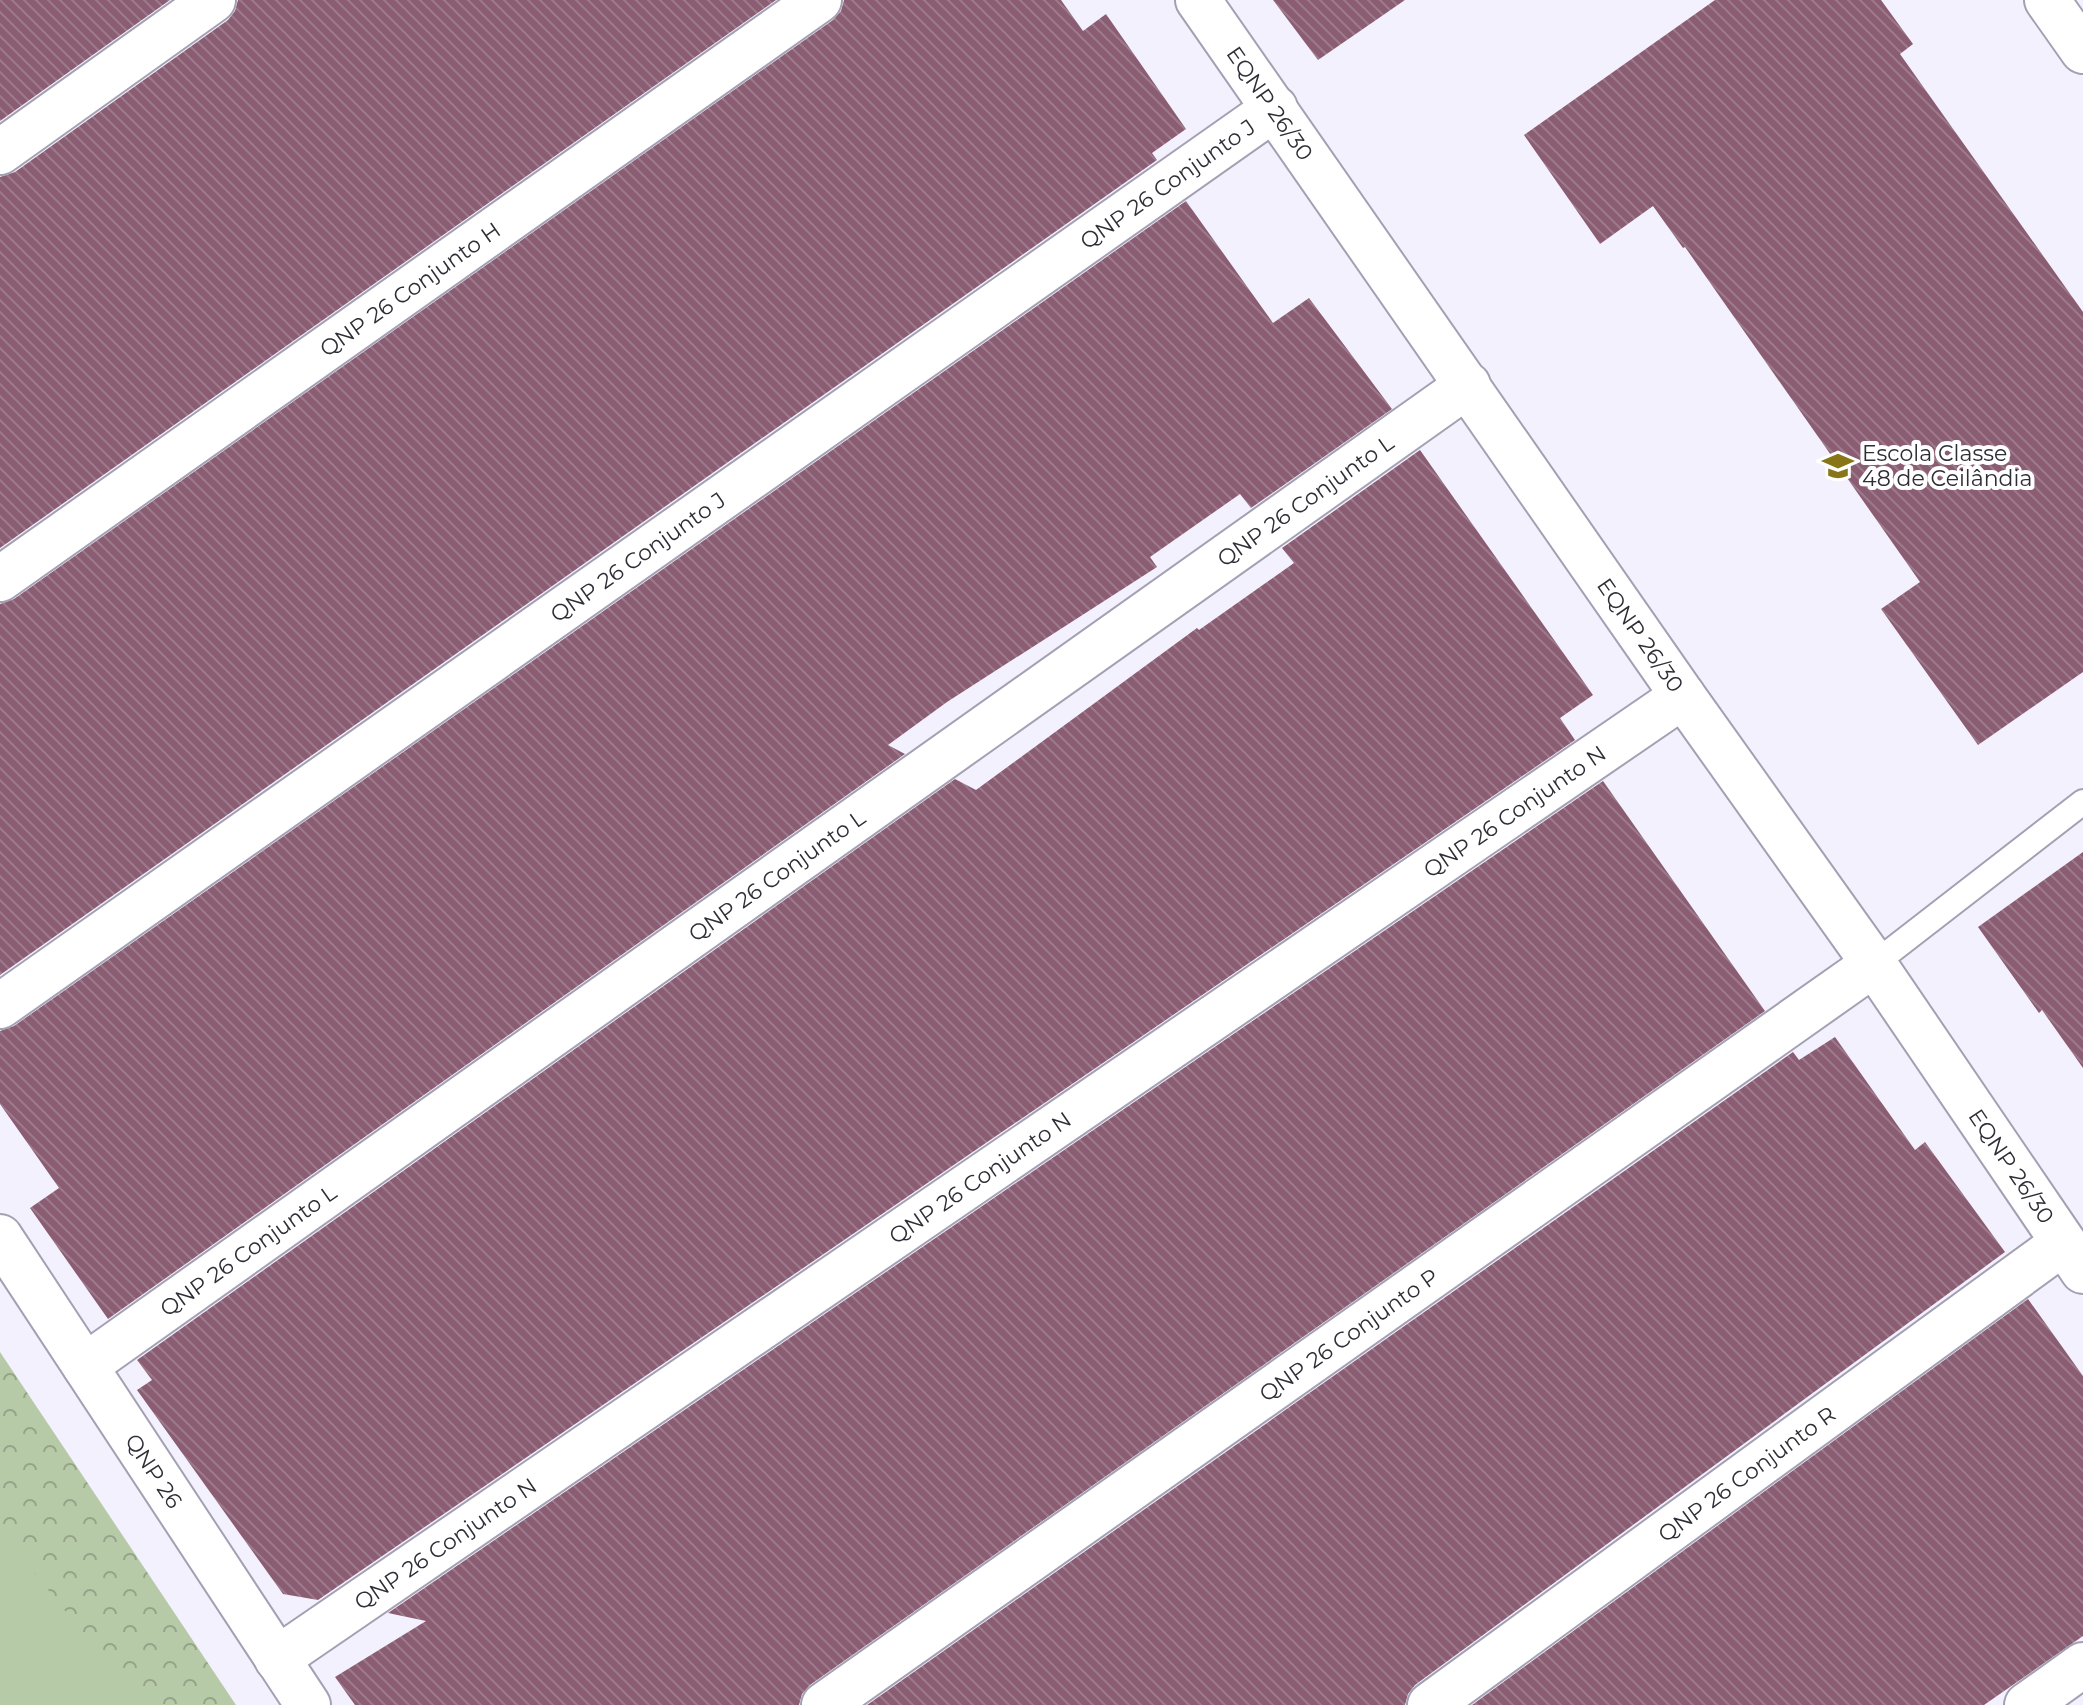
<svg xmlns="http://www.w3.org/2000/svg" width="2083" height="1705" font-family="Montserrat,sans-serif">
	<defs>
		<pattern id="forest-crowns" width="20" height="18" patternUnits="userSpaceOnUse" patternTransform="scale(2)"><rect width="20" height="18" fill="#b7caa7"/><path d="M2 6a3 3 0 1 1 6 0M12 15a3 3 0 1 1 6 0" fill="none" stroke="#95a489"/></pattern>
		<pattern id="building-back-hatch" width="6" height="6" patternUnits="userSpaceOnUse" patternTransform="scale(2)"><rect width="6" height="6" fill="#8b5d73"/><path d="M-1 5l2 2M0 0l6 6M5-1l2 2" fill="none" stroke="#9b7b8b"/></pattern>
	</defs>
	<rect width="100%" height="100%" fill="#f4f1fe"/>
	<path fill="url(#forest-crowns)" d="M0 1352 236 1705H0Z"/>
	<path fill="#b7caa7" d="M0 1530 141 1705H0Z"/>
	<path fill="url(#building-back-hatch)" d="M0 0H170L0 121Z
		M238 0H776L0 548V177L15 172 228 20 235 11Z
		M844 0H1061L1083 31 1106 14 1186 129 1152 153 1157 160 0 975V604L14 599 833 20 841 11Z
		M1273 0H1405L1318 60Z
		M1715 0H1881L1913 44 1900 54 2083 312V672L1978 745 1881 609 1920 582 1685 247 1683 248 1653 206 1600 244 1524 135Z
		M1186 201 1273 323 1309 298 1392 409 1251 508 1240 494 1150 557 1157 567 947 702 888 745 905 754 108 1319 30 1208 59 1188 0 1104V1031L14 1026Z
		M1420 450 1593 695 1560 718 1575 740 318 1600 283 1594 137 1390 152 1380 137 1360 955 779 976 790 1197 628 1199 630 1294 563 1282 548Z
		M1603 781 1765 1011 810 1685 802 1694 799 1705H355L335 1677 426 1621 388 1613Z
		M2083 852V1068L2042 1010 2039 1013 1978 927Z
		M1835 1037 1915 1150 1925 1142 2005 1252 1415 1685 1408 1694 1405 1705H867L1793 1052 1799 1060Z
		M2028 1299 2083 1376V1636L1984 1705H1472Z"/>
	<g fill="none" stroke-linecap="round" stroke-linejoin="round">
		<defs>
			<path id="service" d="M1874 964 2083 802"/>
			<g id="minor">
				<path id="s1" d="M1198 0 1683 696 1874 964 2083 1271"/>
				<path d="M2047 0 2083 51"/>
				<path d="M0 152 213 0"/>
				<path id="s2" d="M0 579 819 0"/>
				<path id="s3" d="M0 1006 1275 108"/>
				<path id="s4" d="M0 1237 308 1705"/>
				<path id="s5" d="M85 1366 1468 385"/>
				<path id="s6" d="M277 1659 1683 696"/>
				<path id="s7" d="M824 1705 1874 964"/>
				<path id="s8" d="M1430 1705 2063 1243"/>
				<path d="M2027 1705 2083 1665"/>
			</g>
		</defs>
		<use href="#service" stroke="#a4a0b3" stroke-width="28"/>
		<use href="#minor" stroke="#a4a0b3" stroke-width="48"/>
		<use href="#service" stroke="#fff" stroke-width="24"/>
		<use href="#minor" stroke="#fff" stroke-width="44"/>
	</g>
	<defs>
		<symbol id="school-bare" viewBox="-9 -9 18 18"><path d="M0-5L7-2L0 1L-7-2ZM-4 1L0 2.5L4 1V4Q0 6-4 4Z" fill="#887518" stroke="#fff" stroke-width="2.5" paint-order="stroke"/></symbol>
	</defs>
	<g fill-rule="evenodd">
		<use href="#school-bare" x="1816" y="444" width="44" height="44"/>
	</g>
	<g text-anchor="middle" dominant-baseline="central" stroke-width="8" stroke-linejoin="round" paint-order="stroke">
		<g font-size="22" fill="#2f2d35" stroke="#fff">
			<text stroke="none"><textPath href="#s1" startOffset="126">EQNP 26/30</textPath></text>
			<text stroke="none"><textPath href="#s3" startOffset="1428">QNP 26 Conjunto J</textPath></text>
			<text stroke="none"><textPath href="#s2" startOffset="502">QNP 26 Conjunto H</textPath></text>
			<text stroke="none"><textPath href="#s5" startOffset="1496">QNP 26 Conjunto L</textPath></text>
			<text stroke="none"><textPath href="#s3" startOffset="780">QNP 26 Conjunto J</textPath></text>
			<text stroke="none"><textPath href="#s1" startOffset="774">EQNP 26/30</textPath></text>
			<text stroke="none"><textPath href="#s6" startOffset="1500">QNP 26 Conjunto N</textPath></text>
			<text stroke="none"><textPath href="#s5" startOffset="848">QNP 26 Conjunto L</textPath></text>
			<text stroke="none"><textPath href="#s1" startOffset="1422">EQNP 26/30</textPath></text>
			<text stroke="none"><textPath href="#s6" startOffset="852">QNP 26 Conjunto N</textPath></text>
			<text stroke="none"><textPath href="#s5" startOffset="200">QNP 26 Conjunto L</textPath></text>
			<text stroke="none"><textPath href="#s7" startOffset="642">QNP 26 Conjunto P</textPath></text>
			<text stroke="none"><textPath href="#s4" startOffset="280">QNP 26</textPath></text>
			<text stroke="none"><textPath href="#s8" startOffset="392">QNP 26 Conjunto R</textPath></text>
			<text stroke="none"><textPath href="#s6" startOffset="204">QNP 26 Conjunto N</textPath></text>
		</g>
		<g font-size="22" fill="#2f2d35" stroke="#fff" text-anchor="start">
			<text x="1862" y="453">Escola Classe<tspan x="1862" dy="25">48 de Ceilândia</tspan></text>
		</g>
	</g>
</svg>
